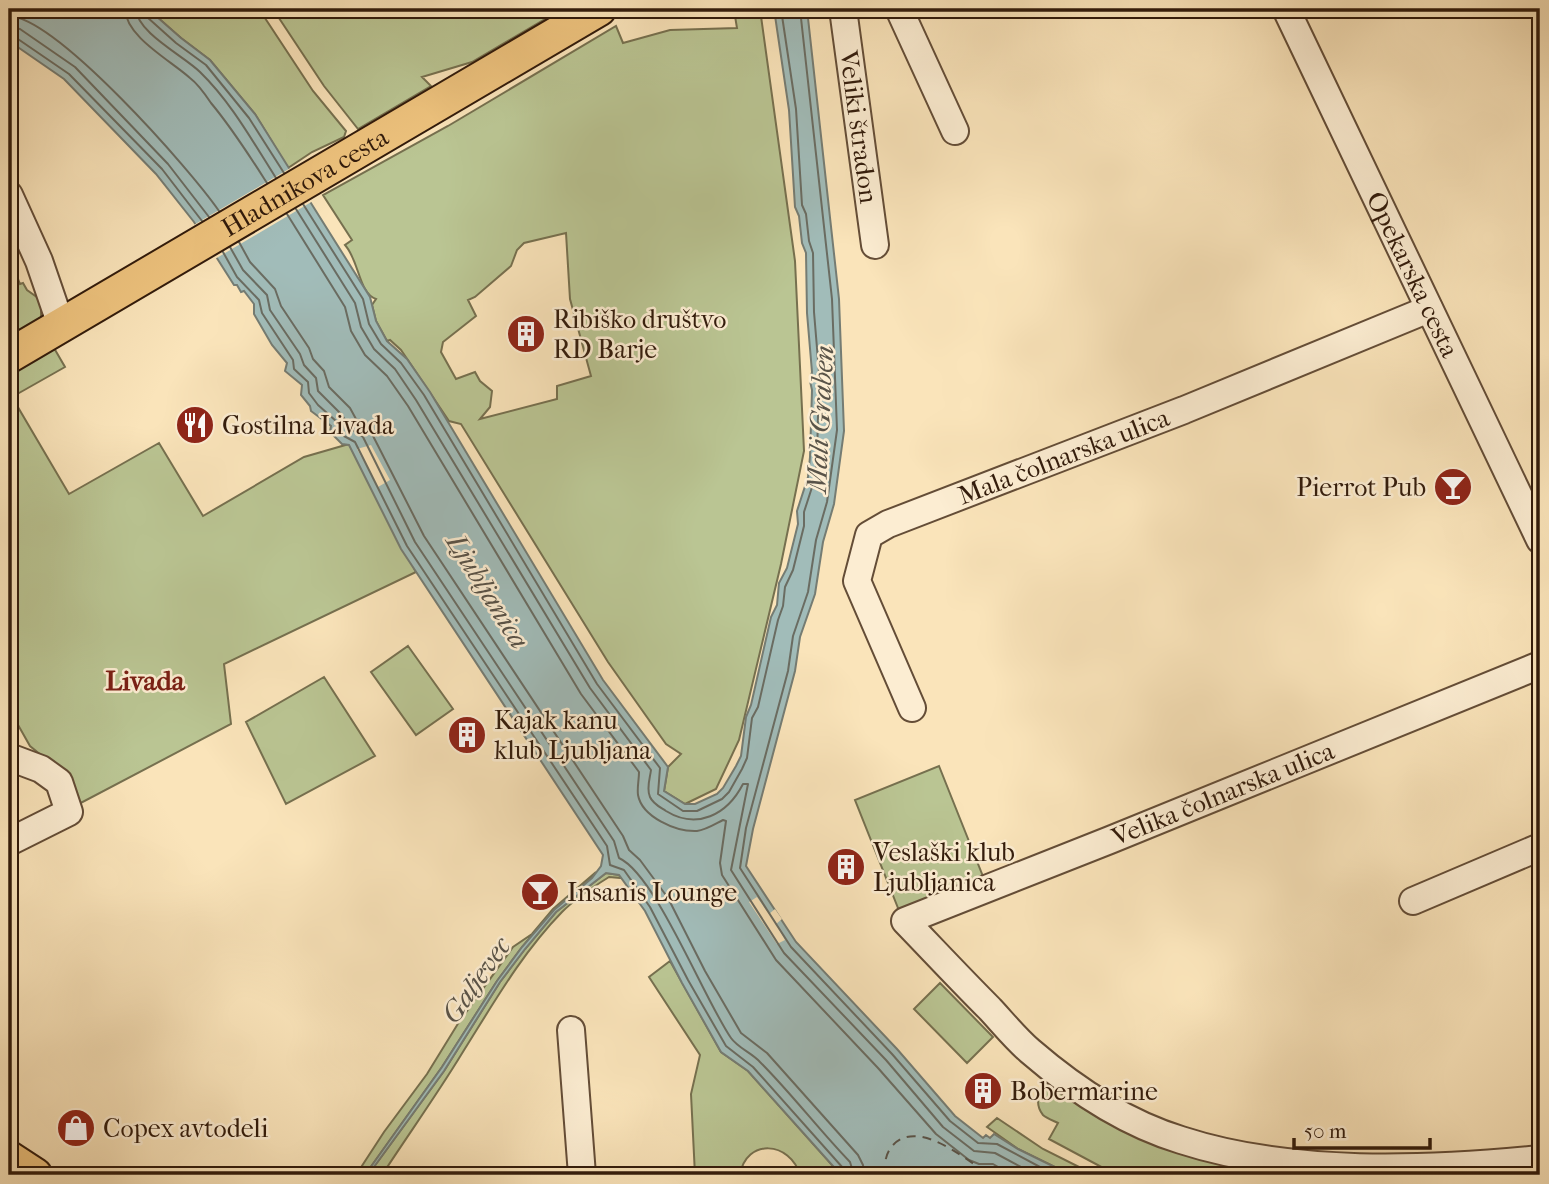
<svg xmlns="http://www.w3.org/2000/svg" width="1549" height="1184" font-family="'IM FELL French Canon',serif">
	<rect width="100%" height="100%" fill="#fae4ba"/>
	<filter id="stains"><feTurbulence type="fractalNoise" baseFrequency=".00286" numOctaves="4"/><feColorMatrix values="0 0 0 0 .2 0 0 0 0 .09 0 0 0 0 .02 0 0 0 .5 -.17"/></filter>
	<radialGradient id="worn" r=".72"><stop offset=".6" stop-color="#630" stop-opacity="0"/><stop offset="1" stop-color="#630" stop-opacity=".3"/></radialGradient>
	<path fill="#bac593" stroke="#76704f" stroke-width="2" fill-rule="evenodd" d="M148 9H259L313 91 346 131 344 137 312 152 288 168 255 114 210 60 181 38Z
		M273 9H562L472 62 422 77 431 86 358 129 324 86Z
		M660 9H760L795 261 804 451 781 564 739 740 716 789 685 804 664 791 668 767 681 754 666 744 608 662 461 424 449 421 401 350 390 340 387 341 376 321 372 305 376 299C359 294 359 260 345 245L352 240 323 195 448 126 616 26 623 43 670 30 737 28 734 10ZM566 233 570 299 591 376 557 386V399L480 419 490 407 492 391 480 381 475 372 456 379 441 352 443 342 476 316 468 300 475 297 511 266 517 250 524 243Z
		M9 256 20 284 23 283 27 290 41 300V319L9 339Z
		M54 348 65 367 12 397 69 494 159 443 203 516 304 457 349 444 416 572 224 664 231 724 75 806 64 774 30 746 9 709V375Z
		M408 646 453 709 416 735 371 672Z
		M324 677 375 756 286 804 246 722Z
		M939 766 984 879 900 913 855 800Z
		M596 872 592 878 553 910 522 947 497 981 442 1067 365 1175H356L384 1132 427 1074 459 1022 513 947 532 934 553 909Z
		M606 873 619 875 621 878 609 877C593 887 576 898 562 912 521 954 492 1006 461 1055 436 1096 408 1135 382 1175H368L444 1071 500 982 525 949 556 912Z
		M670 961 721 1052 748 1071 841 1175H800C790 1141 746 1138 740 1175H695L691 1094 700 1055 649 977Z
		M940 983 993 1037 967 1063 914 1009Z
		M1048 1077 1129 1131 1367 1175H1122L1107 1170 1049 1139 1058 1123C1054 1121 1046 1118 1043 1115 1033 1103 1040 1087 1048 1077Z
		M997 1118 1043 1149 1095 1175H1071L1018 1149 987 1127Z"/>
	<path fill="#a1bcb9" stroke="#757c73" stroke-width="2" d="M9 9H148L181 38 210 60 255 114 370 297 376 321 387 341 407 359 430 392 603 680 668 767 664 791 685 804H695L717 794 723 788 736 766 741 756 746 717 751 705 771 617 777 605 779 583 787 568 798 524 797 511 808 477 810 457 812 390 810 381 812 372 807 313 806 253 802 243 799 216 795 207 789 110 774 9H807L839 299 844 431 834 504 823 542 815 594 800 637 795 671 753 829 746 866 796 942 897 1049 955 1116 983 1138 986 1135 990 1138 994 1134 1018 1149 1071 1175H841L748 1071 721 1052 682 983 645 911 619 875 606 873 556 912 525 949 500 982 444 1071 368 1175H365L442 1067 497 981 522 947 554 910 592 878 601 866 603 855 401 549 349 445 342 444 330 432 331 426 311 411 310 406 301 395 302 385 285 371 287 363 272 345 254 314V304L244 291 241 292 237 285H234L194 222 156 174 64 79 9 41Z"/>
	<path fill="#fae4ba" d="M292 167 313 201 215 259 192 226Z
		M371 445 390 480 378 487 357 449Z
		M757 897 769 914 775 909 782 919 776 924 785 940 777 944 749 902Z"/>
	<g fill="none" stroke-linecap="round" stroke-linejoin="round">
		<path stroke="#6a6c62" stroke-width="2" d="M125 9C126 37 170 60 190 78 198 84 205 94 211 103 232 128 249 155 267 183
			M136 9C137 33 184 56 200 72 231 102 253 142 276 178
			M144 9 147 17 176 43 206 65 249 118 284 173
			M800 9 832 299 837 430 827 502 816 540 808 592 793 636 788 671 746 828 740 868 791 947 892 1054 950 1121 978 1143 997 1144 1055 1175
			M9 16C57 18 190 169 219 211
			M9 27 20 29 75 67 168 164 209 217
			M9 36 15 37 69 74 162 169 202 221
			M303 204 363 299 369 324 381 344 401 363 424 395 597 684 660 768 658 794 683 811H697L722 799 729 792 742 769 747 758 752 718 758 707 778 620 783 606 785 587 793 570 804 526V512L815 478 817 458 819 372 814 312 813 253 809 241 806 214 802 205 796 109 781 9
			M296 209 355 303 361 327 374 349 395 369 416 400 590 688 651 770C650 778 646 789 650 797 653 804 660 807 666 811 697 830 727 815 743 784H748L731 870 784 953 886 1060 943 1127 974 1151 995 1153 1036 1175
			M287 214 345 307 351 331 365 355 387 376 408 406 581 694 639 772C639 780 637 787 638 795 642 817 676 832 697 831 706 830 715 824 723 820L726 821 720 863 722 875 776 960 878 1068 936 1134 969 1160 979 1164H993L1012 1175
			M239 242 250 262 275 289 281 306 309 348 313 359 324 371 329 387 350 408 356 419 370 430 424 536 623 836 629 850 640 860 668 898 705 971 741 1033 767 1053 858 1155 863 1165 864 1175
			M230 247 243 270 267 295 270 310 300 354 304 365 316 378 318 391 342 415 350 428 363 437 415 542 614 841 619 858C656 875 704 999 731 1038 738 1048 752 1053 760 1062 792 1094 819 1130 850 1162L854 1175
			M223 252 237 277 259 300 262 313 293 360 294 369 308 382 309 393 318 405 336 421 344 436 355 442 407 546 607 846 610 865 624 870 650 907 688 980 726 1046 753 1067 843 1168 845 1175"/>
		<path stroke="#595348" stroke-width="2" stroke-dasharray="9 7" stroke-linecap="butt" d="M886 1175C884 1164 885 1154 893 1145 919 1118 966 1160 990 1175"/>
		<defs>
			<g id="minor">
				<path id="s1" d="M843 9 875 245"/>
				<path d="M899 9 955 131"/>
				<path id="s2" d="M1286 9 1540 540"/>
				<path d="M9 195 39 261 61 325"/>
				<path d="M1540 665 1110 840 905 921C933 950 961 980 990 1009 1003 1023 1016 1039 1030 1051 1074 1089 1125 1123 1181 1140 1292 1176 1426 1170 1540 1159"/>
				<path id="s3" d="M912 708 857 581 869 535 888 524 1184 410 1429 309"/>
				<path d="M9 757 41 769 59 782 69 812 9 842"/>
				<path d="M1413 901 1540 847"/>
				<path d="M571 1030 582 1175"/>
			</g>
			<g id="major">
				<path id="s4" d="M9 356 599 9"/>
				<path d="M9 1158 35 1175"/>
			</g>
		</defs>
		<use href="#minor" stroke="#644d37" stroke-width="30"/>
		<use href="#major" stroke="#321b0b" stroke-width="37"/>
		<use href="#minor" stroke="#fcedd2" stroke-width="26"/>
		<use href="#major" stroke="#edc27d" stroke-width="33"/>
	</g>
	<defs>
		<symbol id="building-disc" viewBox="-11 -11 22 22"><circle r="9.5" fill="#8f2418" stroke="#fcedd2"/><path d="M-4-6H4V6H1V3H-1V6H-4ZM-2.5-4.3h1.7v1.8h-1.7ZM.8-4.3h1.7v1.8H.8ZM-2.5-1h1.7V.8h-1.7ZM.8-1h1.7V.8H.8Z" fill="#fff"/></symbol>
		<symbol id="restaurant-disc" viewBox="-11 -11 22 22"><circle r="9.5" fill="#8f2418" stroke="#fcedd2"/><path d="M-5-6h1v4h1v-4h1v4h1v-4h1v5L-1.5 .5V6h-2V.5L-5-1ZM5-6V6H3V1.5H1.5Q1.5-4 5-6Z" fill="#fff"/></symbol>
		<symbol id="bar-disc" viewBox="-11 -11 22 22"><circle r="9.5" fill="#8f2418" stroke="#fcedd2"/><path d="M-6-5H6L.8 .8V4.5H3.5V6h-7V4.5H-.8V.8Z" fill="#fff"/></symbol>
		<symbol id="shop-disc" viewBox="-11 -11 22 22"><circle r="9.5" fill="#8f2418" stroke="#fcedd2"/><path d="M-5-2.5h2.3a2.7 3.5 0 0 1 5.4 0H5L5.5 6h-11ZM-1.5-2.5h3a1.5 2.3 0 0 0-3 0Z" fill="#fff"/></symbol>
	</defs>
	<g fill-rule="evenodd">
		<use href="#building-disc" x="504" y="312" width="44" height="44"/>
		<use href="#restaurant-disc" x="173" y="403" width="44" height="44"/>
		<use href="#bar-disc" x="1431" y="465" width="44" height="44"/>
		<use href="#building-disc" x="445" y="713" width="44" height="44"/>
		<use href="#building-disc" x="824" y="845" width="44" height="44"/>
		<use href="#bar-disc" x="518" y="870" width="44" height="44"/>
		<use href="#building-disc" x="961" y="1069" width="44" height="44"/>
		<use href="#shop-disc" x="54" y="1106" width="44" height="44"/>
	</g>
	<g text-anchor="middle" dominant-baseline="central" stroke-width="5" stroke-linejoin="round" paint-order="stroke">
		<g font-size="26" fill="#321b0b" stroke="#fcedd2">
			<text stroke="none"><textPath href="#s1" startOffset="119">Veliki štradon</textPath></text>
			<text stroke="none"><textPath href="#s4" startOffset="343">Hladnikova cesta</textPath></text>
			<text stroke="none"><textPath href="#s2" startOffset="294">Opekarska cesta</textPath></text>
			<text stroke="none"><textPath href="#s3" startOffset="396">Mala čolnarska ulica</textPath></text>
			<text transform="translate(1223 794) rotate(-22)">Velika čolnarska ulica</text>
		</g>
		<g font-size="26" fill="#321b0b" stroke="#fcedd2" text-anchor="start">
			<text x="553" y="319">Ribiško društvo<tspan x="553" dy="30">RD Barje</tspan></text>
			<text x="222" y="425">Gostilna Livada</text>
			<text x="1426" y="487" text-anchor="end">Pierrot Pub</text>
			<text x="494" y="720">Kajak kanu<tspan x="494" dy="30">klub Ljubljana</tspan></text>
			<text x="873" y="852">Veslaški klub<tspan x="873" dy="30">Ljubljanica</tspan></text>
			<text x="567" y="892">Insanis Lounge</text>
			<text x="1010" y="1091">Bobermarine</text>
			<text x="103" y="1128">Copex avtodeli</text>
		</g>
		<g font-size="28" font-style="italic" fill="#595348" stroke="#fcedd2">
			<text transform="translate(820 419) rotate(-87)">Mali Graben</text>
			<text transform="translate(488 591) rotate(58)">Ljubljanica</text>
			<text transform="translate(476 980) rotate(-55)">Galjevec</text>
		</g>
		<g font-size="28" font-weight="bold" fill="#7a1f14" stroke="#fcedd2">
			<text x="145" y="680">Livada</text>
		</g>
	</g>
	<rect width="1549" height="1184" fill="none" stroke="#fae4ba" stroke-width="35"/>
	<rect x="10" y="10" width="1528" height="1163" fill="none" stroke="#321b0b" stroke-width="3.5"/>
	<rect x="18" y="18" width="1514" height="1149" fill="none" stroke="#321b0b" stroke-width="2"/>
	<path d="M1294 1138v10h136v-10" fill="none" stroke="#321b0b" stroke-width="3.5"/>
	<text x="1304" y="1138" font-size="21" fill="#321b0b" stroke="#fcedd2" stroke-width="5" paint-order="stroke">50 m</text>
	<rect width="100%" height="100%" filter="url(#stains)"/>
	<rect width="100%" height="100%" fill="url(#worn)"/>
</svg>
